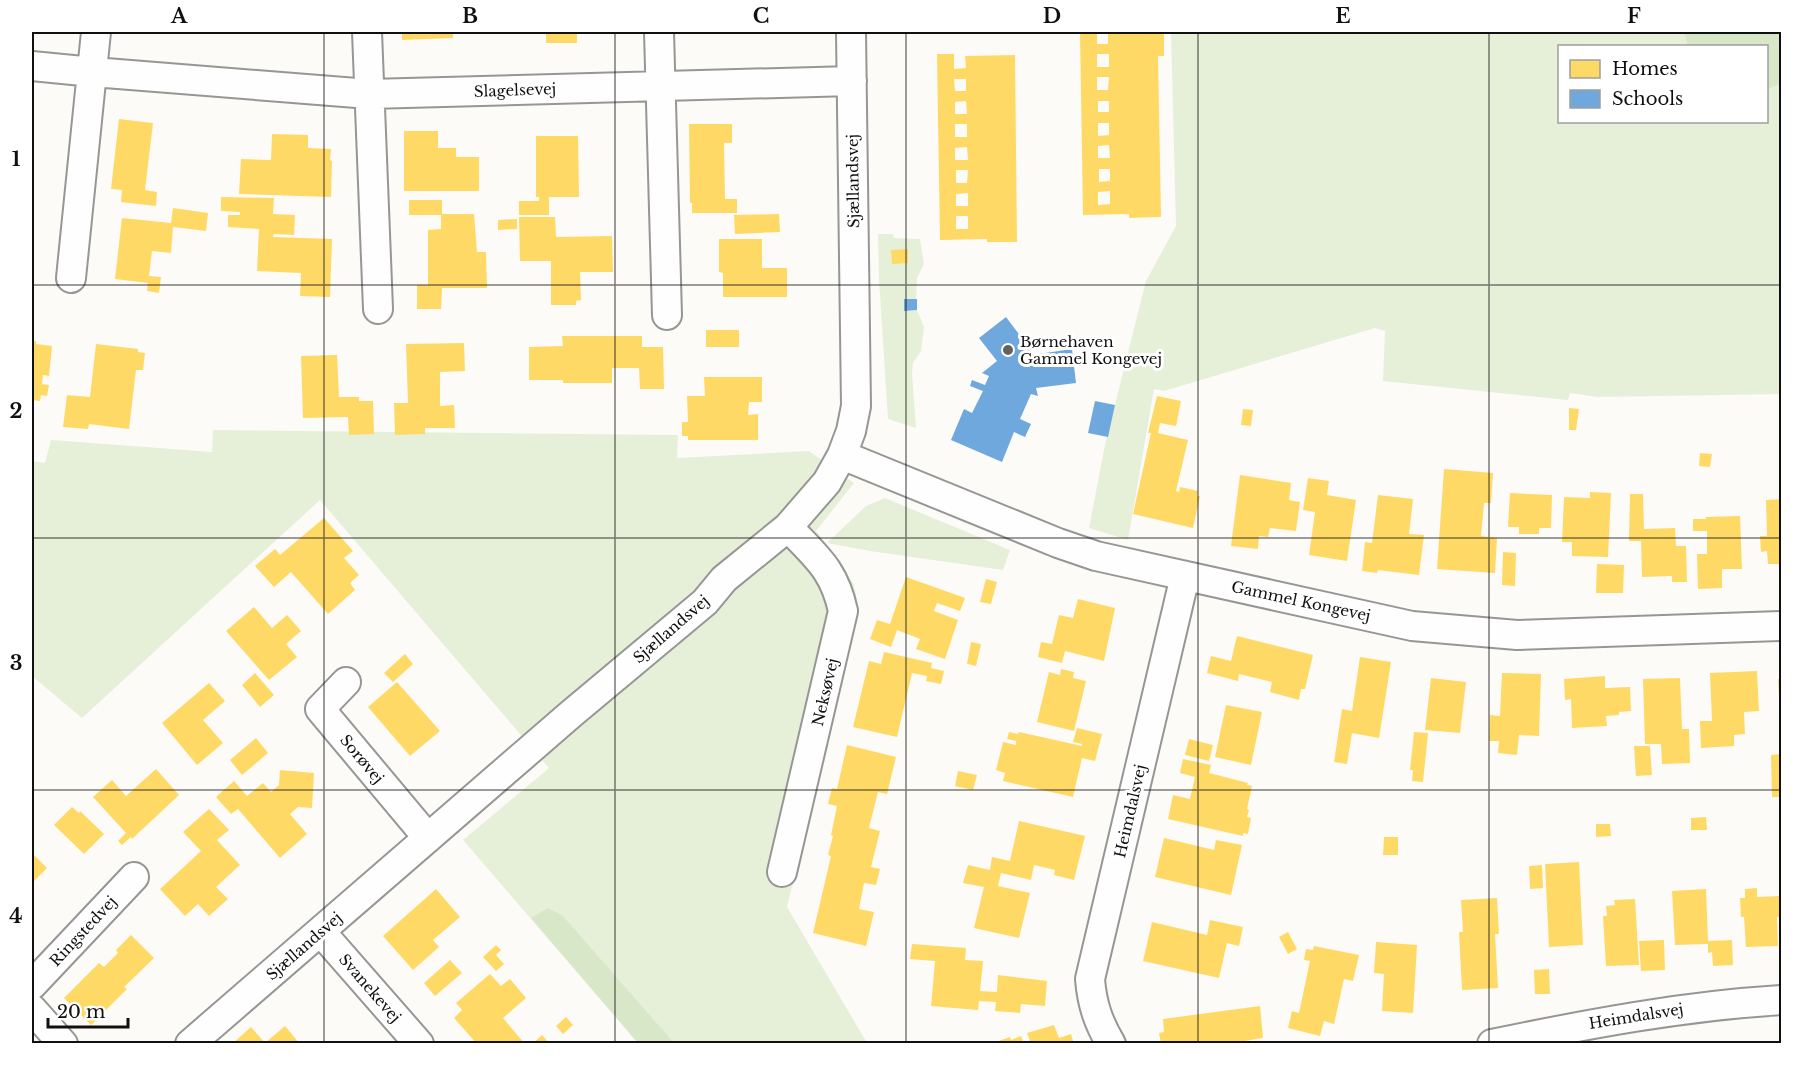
<svg xmlns="http://www.w3.org/2000/svg" width="1813" height="1075" font-family="'Libre Baskerville',serif">
	<rect width="100%" height="100%" fill="#fcfbf7"/>
	<path fill="#e6f0d9" fill-rule="evenodd" d="M1171 32H1781V394L1598 397 1570 393 1568 400 1383 381 1385 331 1375 328 1164 391 1154 389 1128 540 1089 528 1105 445 1146 281 1176 226ZM1560 46H1766V122H1560Z
		M878 234H893L894 238 920 239 924 264 917 278 916 299 904 300V311L917 310 924 327 921 351 913 363 912 373 916 428 888 419 879 280Z
		M213 430 678 435 677 458 809 451 854 483 816 531 842 565 854 585 859 611 787 907 867 1043H638L463 840 549 768 320 500 82 718 32 676V461L45 463 51 440 212 452Z
		M885 498 1010 550 1003 570 870 551 827 543 866 506Z"/>
	<path fill="#d7e7c7" d="M1684 32H1781V84L1767 89 1766 46H1688Z
		M548 908 562 915 674 1043H638L531 918Z"/>
	<path fill="#ffd966" fill-rule="evenodd" d="M402 32H453V38L402 40Z
		M546 32H577V43H546Z
		M1080 32H1097V44H1108V32H1164V56H1158L1161 217 1129 218V214L1083 215ZM1097 54H1109V67H1097ZM1097 77H1109L1108 90H1097ZM1098 101H1109V112H1098ZM1098 123H1109V135L1098 136ZM1109 145 1110 158H1098V146ZM1099 169H1110V181L1099 182ZM1110 191V204L1098 205V192Z
		M937 54H954V69L966 68 965 56 1015 55 1017 242H987V239L940 240ZM954 79H966V91H955ZM966 101 967 114H955V102ZM955 124H967V137H955ZM967 147 968 160H955V148ZM956 170H968L967 183H956ZM968 193V206H956V194ZM956 216H968V229H956Z
		M119 119 153 123 145 190 157 192 156 206 121 202 122 190 111 189Z
		M689 124H732V143H724L725 199H737V213H692V203H690Z
		M404 131H438V148H456V157H479V191H404Z
		M272 134 308 135V148L331 149 330 160 332 161 331 197 239 194 241 159 271 160Z
		M536 136H578L579 197H549V215H519V201H539V197H536Z
		M221 197 274 198 273 214 295 215 294 235 274 234 273 237 332 239 330 297 300 296 301 273 257 271 259 229 228 227V215H240V212L221 211Z
		M409 200H442V214H474L477 252H486L487 288H442L441 309H417V285H428V230L441 229V215H409Z
		M173 208 208 213 206 231 173 227 171 253 152 251 149 276 161 277 159 293 147 291 148 283 115 279 122 218 171 223Z
		M779 214 780 232 735 234 734 215Z
		M519 217H555L556 237 612 236 613 272H580L581 300 576 301V305H551V261H520Z
		M517 219V229L498 230V220Z
		M719 239H762V268H787V297H723V273L719 272Z
		M908 249V263L892 264 891 250Z
		M706 330H739V347H706Z
		M562 336H642V347H663L664 389H640L639 368H612V383H563V380H529V347L563 346Z
		M32 341H36V344L52 346 49 376 43 375 42 384 49 385 47 396 41 395 40 401 32 400Z
		M464 343 465 371 440 372V406L454 405 455 428H425V434L395 435 394 403H408L406 344Z
		M96 344 138 349V352L145 353 143 370H136L129 429 89 424 88 429 63 427 67 395 90 397Z
		M337 355 339 397H359V401H373L374 434 349 435 348 417 303 418 301 356Z
		M704 377H762V402H749L748 415 758 414V440H688V436H682V422H688L687 396H705Z
		M1157 396 1181 401 1176 426 1160 423 1158 433 1188 440 1176 491 1179 492 1180 487 1198 491 1197 496H1200L1193 528 1133 514 1151 433H1148Z
		M1569 408 1579 409 1576 430H1569Z
		M1243 409 1253 410 1251 426 1241 425Z
		M1700 453 1712 454 1710 467 1699 466Z
		M1444 469 1493 473 1491 503H1484L1481 536 1497 538 1495 573 1437 569Z
		M1240 475 1291 483 1289 500 1300 502 1296 531 1270 528 1268 537 1259 536 1258 549 1231 546Z
		M1308 478 1329 481 1327 495 1356 500 1347 561 1309 555 1315 512 1303 510Z
		M1590 492 1611 493 1608 557 1572 556V542H1562L1564 497 1590 498Z
		M1510 493 1552 495 1551 528H1539V534H1519V527H1508Z
		M1630 494H1643L1644 529 1675 528 1676 546H1686L1687 582H1672V576L1642 577 1641 541H1629Z
		M1378 495 1413 499 1409 534 1424 535 1419 575 1378 570 1377 573 1362 571 1365 542 1372 543Z
		M1782 499V564H1768L1767 551 1761 552 1760 536H1767L1766 500Z
		M1740 516 1742 569H1722V588L1698 589 1697 554H1707V531H1693V519H1706V517Z
		M324 518 353 551 344 558 359 575 350 583 355 590 328 614 291 572 274 587 255 566 275 549 280 555Z
		M1503 552 1516 553 1515 586 1502 585Z
		M1597 564 1624 565 1623 593H1596Z
		M906 577 965 598 960 611 937 603 934 611 958 620 945 659 916 649 920 639 897 630 891 647 870 639 877 620 890 624Z
		M986 579 997 582 991 604 980 602Z
		M1078 599 1115 608 1104 661 1065 651 1062 663 1038 657 1041 642 1052 644 1059 615 1073 618Z
		M254 607 272 628 287 615 301 631 286 644 297 657 269 680 226 631Z
		M1237 636 1313 655 1305 689H1301L1299 700 1270 692 1272 682 1239 674 1238 681 1207 673 1211 656 1231 661Z
		M971 642 981 644 976 666 967 664Z
		M884 652 932 663 931 668 944 671 941 684 926 681 927 676 912 673 897 737 853 727 869 661 881 664Z
		M405 654 413 664 393 682 384 673Z
		M1360 657 1391 662 1379 738 1352 733 1347 764 1334 762 1342 709 1352 711Z
		M1061 669 1074 672 1073 678 1086 681 1074 731 1037 722 1049 672 1060 675Z
		M1757 671 1759 711 1744 712 1745 734 1734 735V746L1701 748 1700 721H1712L1710 673Z
		M255 673 274 695 260 707 242 685Z
		M1502 673 1541 674 1539 736 1519 735 1517 755 1498 753 1499 741H1489L1490 715 1500 716Z
		M1605 676V688L1630 687 1631 711 1619 712V715L1606 716 1607 726 1572 728 1571 699 1565 700 1564 679Z
		M1431 678 1466 682 1460 733 1425 730Z
		M1680 678 1682 729H1689L1690 763 1662 764 1661 744H1645L1643 679Z
		M1778 679H1782V715H1780Z
		M397 682 440 731 410 756 368 707Z
		M209 683 225 701 203 720 223 743 197 765 162 723Z
		M1226 705 1262 712 1251 765 1215 757Z
		M1077 728 1102 734 1095 761 1082 758 1073 797 1003 781 1005 773 996 770 1003 742 1016 745V741L1007 739 1009 732 1018 734 1019 732 1082 746V744L1073 742Z
		M1414 732 1428 733 1423 782 1412 781 1413 770H1410Z
		M256 738 268 753 242 775 230 760Z
		M1189 739 1213 745 1209 761 1185 755Z
		M847 745 896 757 887 794 878 792 869 828 880 831 871 867 880 869 876 885 864 883 859 909 874 912 866 946 813 933 831 856 828 855 833 836 831 835 837 806 828 804 832 788 837 789Z
		M1634 746H1650L1652 775 1636 776Z
		M1782 754V797H1772L1771 755Z
		M1183 759 1211 765 1209 773 1248 783 1247 785 1252 786 1247 809 1249 810 1247 817 1251 818 1248 834 1243 833V836L1168 819 1173 795 1190 799 1195 777 1180 773Z
		M156 769 179 795 132 839 131 837 122 845 118 841 126 833 93 797 112 780 126 796Z
		M280 770 314 773 312 808 298 807 290 814 307 834 280 858 238 809 231 814 216 797 234 781 247 796 263 783 271 792 279 785Z
		M958 771 977 775 973 790 955 786Z
		M72 807 79 813 80 811 104 834 84 854 54 825Z
		M209 809 229 830 217 840 240 865 216 887 228 899 209 916 198 904 185 916 160 889 201 851 183 832Z
		M1706 817 1707 830H1691V818Z
		M1019 821 1085 836 1074 880 1054 875 1055 870 1034 865 1031 880 1001 873 998 886 1030 893 1019 938 974 928 984 887 963 883 968 865 990 870 992 857 1010 861Z
		M1596 824H1610L1611 836 1596 837Z
		M1384 837H1398V855H1383Z
		M1164 838 1214 850 1216 840 1242 845 1231 895 1155 877Z
		M32 853 47 868 34 881 32 878Z
		M1579 862 1583 945 1549 947 1545 864Z
		M1542 865 1543 888 1530 889 1529 866Z
		M1757 888V897L1779 896 1780 917H1777L1778 946 1746 947 1744 917H1741L1740 898H1745V889Z
		M436 889 460 917 433 940 439 947 413 970 383 936Z
		M1706 889 1708 941 1732 940 1733 965 1713 966 1712 952 1708 953V944L1675 945 1672 891Z
		M1497 898 1499 934H1495L1498 988 1462 990 1459 932H1463L1461 900Z
		M1635 899 1639 965 1606 966 1603 916H1607L1606 906 1615 905 1614 900Z
		M1210 920 1243 927 1239 946 1227 943 1219 978 1143 961 1152 922 1207 935Z
		M1288 932 1297 949 1288 954 1279 937Z
		M131 935 154 958 124 987 127 989 91 1025 64 998 99 963 104 967 118 953 116 950Z
		M1664 940 1665 970 1641 971 1639 941Z
		M1376 942 1417 945 1413 1013 1382 1011 1384 974 1374 973Z
		M912 944 966 948 965 960 983 961 980 991 997 992 998 975 1047 981 1045 1006 1021 1004 1020 1013 995 1011 996 1002 979 1001 978 1010 931 1006 935 961 910 959Z
		M496 945 501 950 496 955 504 964 496 971 483 957Z
		M1314 946 1359 955 1353 981 1344 979 1334 1024 1324 1021 1320 1036 1288 1028 1292 1011 1299 1013 1310 961 1304 960 1306 949 1313 950Z
		M450 960 462 973 435 996 424 983Z
		M1549 969 1550 994H1535L1534 970Z
		M490 974 501 986 510 979 526 998 503 1018 525 1044H477L454 1018 462 1010 456 1003Z
		M1260 1006 1263 1038 1226 1044H1161L1159 1033 1164 1032 1163 1019Z
		M566 1017 573 1025 563 1034 556 1026Z
		M1054 1025 1059 1038 1071 1034 1074 1044H1052L1051 1041 1043 1044H1031L1027 1033Z
		M285 1026 300 1044H232L251 1027 265 1043Z
		M542 1035 550 1044H532Z
		M1021 1036 1024 1044H990L1010 1037 1011 1040Z"/>
	<path fill="#6fa8dc" d="M904 299H917V310L904 311Z
		M1006 317 1024 341 1029 337 1032 355 1072 349 1076 383 1036 388 1038 396 1031 394 1020 419 1031 424 1025 437 1014 432 1002 462 951 440 964 409 972 413 983 391 970 386 972 380 985 385 989 376 982 373 997 361 979 338Z
		M1095 401 1115 405 1108 437 1088 433Z"/>
	<g fill="none" stroke-linecap="round" stroke-linejoin="round">
		<defs>
			<path id="street" d="M367 32 378 309
				M659 32 667 315
				M32 66 93 72 369 94 852 81
				M71 278 96 32
				M842 455 1058 543 1096 556 1412 626 1517 635 1782 626
				M346 682 320 709 428 838
				M782 872 843 611C834 569 816 557 788 527
				M321 932 419 1044
				M32 985 134 877
				M32 1009 63 1044
				M190 1044 571 714 705 602 724 579 788 527 827 482 842 455 851 431 856 406 851 32
				M1111 1044C1098 1022 1092 1004 1090 979L1185 576
				M1492 1044C1588 1024 1683 1006 1782 1000"/>
		</defs>
		<use href="#street" stroke="#969694" stroke-width="32"/>
		<use href="#street" stroke="#fffefe" stroke-width="28"/>
	</g>
	<path fill="none" stroke="#101010" stroke-width="1.5" stroke-opacity="0.55" d="M324 32V1044M615 32V1044M906 32V1044M1198 32V1044M1489 32V1044M32 285H1782M32 538H1782M32 790H1782"/>
	<circle fill="#636261" stroke="#fff" stroke-width="2" cx="1008" cy="350" r="6"/>
	<g text-anchor="middle" dominant-baseline="central" stroke-width="6" stroke-linejoin="round" paint-order="stroke">
		<g font-size="15" fill="#101010" stroke="#fff">
			<text transform="translate(515 90) rotate(-2)">Slagelsevej</text>
			<text transform="translate(853 181) rotate(-91)">Sjællandsvej</text>
			<text transform="translate(1301 601) rotate(12)">Gammel Kongevej</text>
			<text transform="translate(671 629) rotate(-41)">Sjællandsvej</text>
			<text transform="translate(825 692) rotate(-77)">Neksøvej</text>
			<text transform="translate(362 759) rotate(50)">Sorøvej</text>
			<text transform="translate(1130 811) rotate(-77)">Heimdalsvej</text>
			<text transform="translate(83 931) rotate(-47)">Ringstedvej</text>
			<text transform="translate(304 946) rotate(-41)">Sjællandsvej</text>
			<text transform="translate(370 988) rotate(49)">Svanekevej</text>
			<text transform="translate(1636 1016) rotate(-9)">Heimdalsvej</text>
		</g>
		<g font-size="15" fill="#101010" stroke="#fff" text-anchor="start">
			<text x="1020" y="341">Børnehaven<tspan x="1020" dy="17">Gammel Kongevej</tspan></text>
		</g>
	</g>
	<rect width="1813" height="1075" fill="none" stroke="#ffffff" stroke-width="66"/>
	<rect x="1558" y="45" width="210" height="78" fill="#ffffff" stroke="#9f9f9f" stroke-width="1.5"/>
	<rect x="1570" y="60" width="30" height="18" fill="#ffd966" stroke="#9f9f9f" stroke-width="1.5"/>
	<text x="1612" y="75" font-size="18" fill="#101010">Homes</text>
	<rect x="1570" y="90" width="30" height="18" fill="#6fa8dc" stroke="#9f9f9f" stroke-width="1.5"/>
	<text x="1612" y="105" font-size="18" fill="#101010">Schools</text>
	<path d="M48 1018v9h80v-9" fill="none" stroke="#101010" stroke-width="3"/>
	<text x="57" y="1018" font-size="18" fill="#101010" stroke="#ffffff" stroke-width="4.5" paint-order="stroke">20 m</text>
	<rect x="33" y="33" width="1747" height="1009" fill="none" stroke="#101010" stroke-width="2"/>
	<g font-size="20" text-anchor="middle" font-weight="bold" fill="#101010">
		<text x="179" y="23">A</text>
		<text x="470" y="23">B</text>
		<text x="761" y="23">C</text>
		<text x="1052" y="23">D</text>
		<text x="1343" y="23">E</text>
		<text x="1634" y="23">F</text>
		<text x="16" y="166">1</text>
		<text x="16" y="418">2</text>
		<text x="16" y="670">3</text>
		<text x="16" y="923">4</text>
	</g>
</svg>
